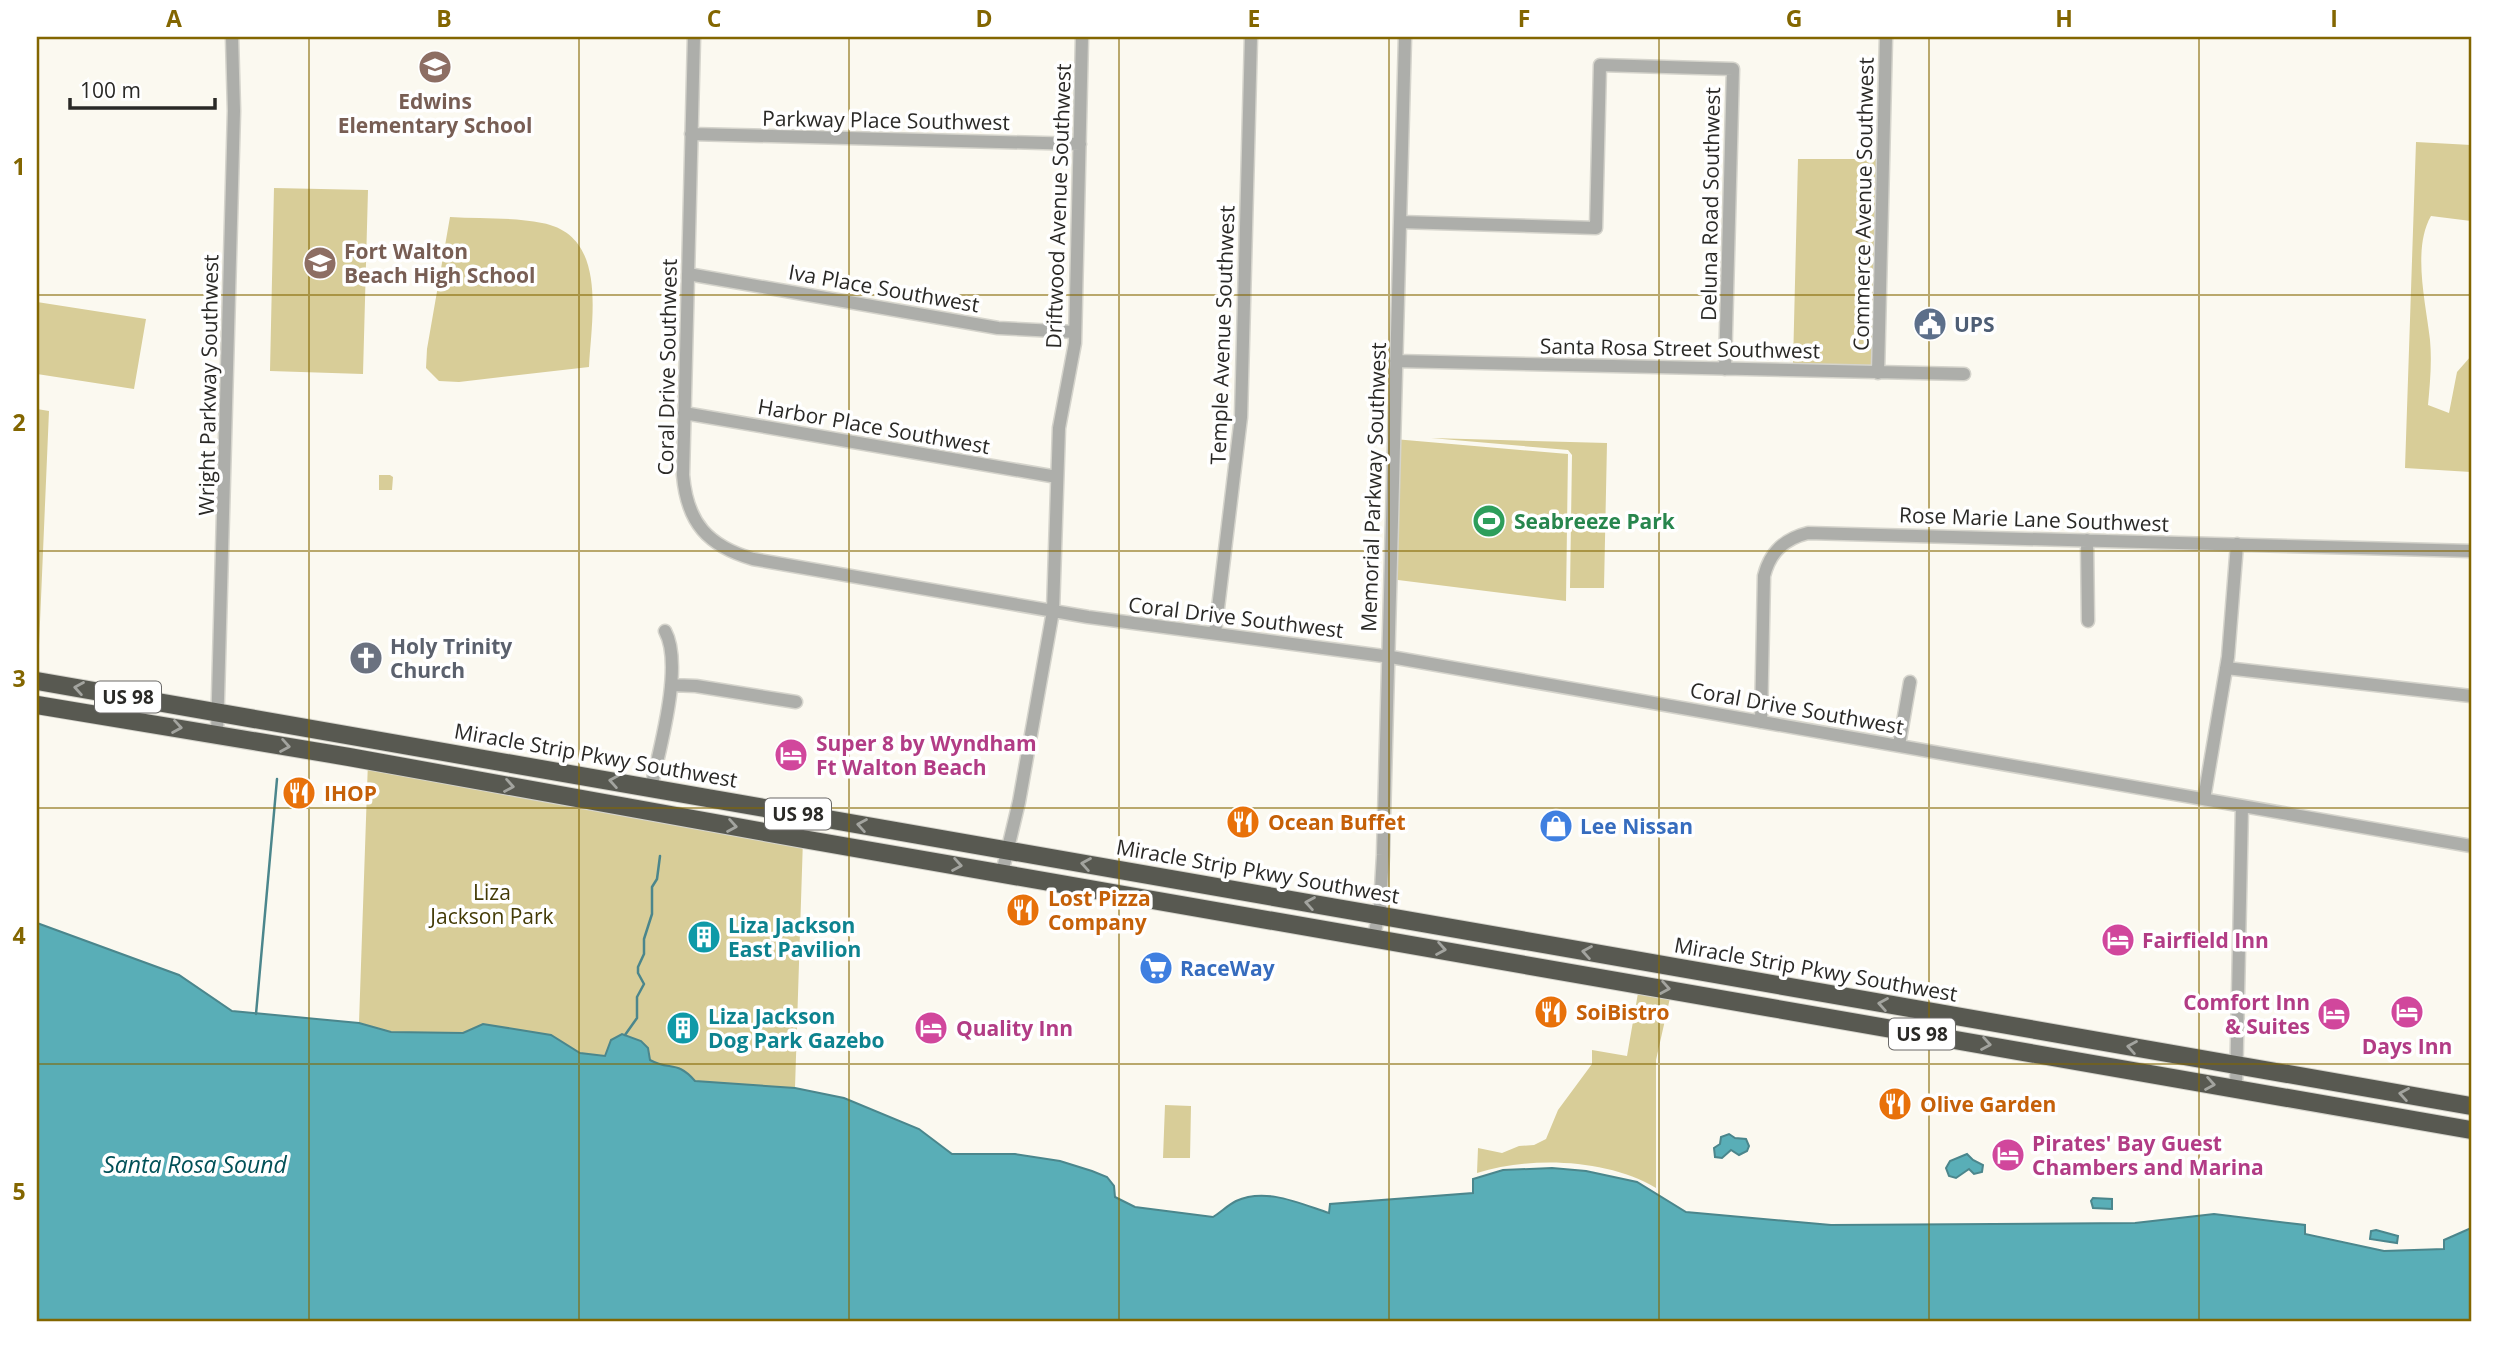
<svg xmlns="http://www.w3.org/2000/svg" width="2508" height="1359" font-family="'Open Sans',sans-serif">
	<rect width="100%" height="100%" fill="#fbf9f0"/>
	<path fill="#d8cd98" d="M2416 142 2471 145V221L2431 216C2412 249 2426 303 2430 340 2432 362 2430 384 2428 405L2449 413 2457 372 2471 356V472L2405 468Z
		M1798 159H1878L1873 367 1793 365Z
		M274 188 368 190 363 374 270 371Z
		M450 217C480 219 513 217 542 223 609 235 591 320 589 367L459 382 439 381 426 368 427 349Z
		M37 302 146 319 134 389 37 374Z
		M37 409 49 411 38 669H37Z
		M1431 438 1607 443 1604 588H1570L1572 455 1568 450Z
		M1394 439 1568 454 1566 601 1390 579Z
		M379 475H390L393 477 392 490H379Z
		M368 761 803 839 795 1088 695 1081C677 1060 670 1071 650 1060L648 1048 641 1041 611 1040 606 1056 580 1053 550 1035 483 1024 463 1033 391 1032 359 1023Z
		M1638 993 1670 998 1656 1060V1188C1607 1159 1531 1156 1477 1173L1478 1148 1502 1153 1519 1146 1534 1145 1546 1139 1558 1110 1592 1064V1050L1627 1056Z
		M1165 1105 1191 1106 1190 1158H1163Z"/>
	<path fill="#59aeb7" stroke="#4b868c" stroke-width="2" d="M37 923 179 975 232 1011 359 1023 391 1032 463 1033 483 1024 551 1035 580 1053 605 1056 611 1040 622 1034 641 1041 648 1048 650 1060C670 1071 677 1060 695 1081L795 1088 844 1098 919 1129 952 1154H1015L1060 1161 1092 1171 1107 1177 1114 1186 1115 1197 1135 1207 1213 1217C1221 1212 1228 1205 1236 1201 1266 1187 1301 1204 1329 1213L1330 1204 1473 1193V1179L1503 1170 1552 1168 1586 1171 1637 1182 1686 1212 1831 1225 2135 1223 2214 1214 2305 1225V1234L2384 1251 2444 1249V1240L2471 1228V1322H37Z
		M1729 1134 1735 1138 1746 1139 1749 1146 1747 1151 1739 1155 1731 1150 1722 1158 1715 1157 1714 1148 1720 1144 1721 1137Z
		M1967 1154 1973 1160 1983 1165 1982 1172 1974 1174 1969 1169 1956 1178 1949 1176 1946 1168 1950 1161Z
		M2093 1198 2112 1199V1209L2093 1208 2091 1201Z
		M2376 1230 2398 1236 2397 1243 2370 1239 2371 1231Z"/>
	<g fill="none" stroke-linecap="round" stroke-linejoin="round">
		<path stroke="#4b868c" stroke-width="2.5" d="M256 1014 277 779
			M625 1035 637 1018V997L644 984 638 973V967L644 954V939L652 914V887L657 879 660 856"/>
		<defs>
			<path id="minor" d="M694 37 683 475C687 523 708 546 753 559L1088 617 1391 657 2471 846
				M691 134 1080 144
				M1400 222 1596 228 1600 65 1733 69 1725 369
				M688 274 998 328 1075 332
				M1396 361 1964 374
				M1878 373 1886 37
				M684 413 1057 477
				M2087 540 2088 621
				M1215 633 1241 417 1251 37
				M2226 668 2471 696
				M671 685 696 686 796 702
				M1761 722 1764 576C1770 552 1784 539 1808 533L2471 551
				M217 734 234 111 232 37
				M1899 745 1910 682
				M651 788C659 751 684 665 665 631
				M2204 799 2228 657 2237 544
				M1002 873 1019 802 1053 611 1059 428 1075 343 1082 37
				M1374 937 1380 906 1383 855 1405 37
				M2236 1089 2242 806"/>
			<path id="highway" d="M37 681 2471 1106
				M37 705 349 757 803 839 2471 1130"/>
		</defs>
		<use href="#minor" stroke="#d5d4cc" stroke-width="15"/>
		<use href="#highway" stroke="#d5d4cc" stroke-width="20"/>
		<use href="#minor" stroke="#adaeaa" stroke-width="12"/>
		<use href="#highway" stroke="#585951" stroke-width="18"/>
	</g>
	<defs><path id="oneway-chevron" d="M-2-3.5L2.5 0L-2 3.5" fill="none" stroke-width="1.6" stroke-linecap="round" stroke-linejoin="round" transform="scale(1.75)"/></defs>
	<g stroke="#a3a49f">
		<use href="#oneway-chevron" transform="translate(79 688) rotate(-170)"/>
		<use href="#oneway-chevron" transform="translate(177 727) rotate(9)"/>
		<use href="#oneway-chevron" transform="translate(285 746) rotate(10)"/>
		<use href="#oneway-chevron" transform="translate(614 781) rotate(-170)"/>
		<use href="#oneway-chevron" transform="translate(509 786) rotate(10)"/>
		<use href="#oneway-chevron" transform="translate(862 825) rotate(-170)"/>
		<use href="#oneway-chevron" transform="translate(732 826) rotate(10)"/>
		<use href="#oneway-chevron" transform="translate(1086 864) rotate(-170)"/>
		<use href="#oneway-chevron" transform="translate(957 865) rotate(10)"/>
		<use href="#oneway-chevron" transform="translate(1310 903) rotate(-170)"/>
		<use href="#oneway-chevron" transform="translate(1441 949) rotate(10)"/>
		<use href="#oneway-chevron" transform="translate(1587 952) rotate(-170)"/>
		<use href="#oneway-chevron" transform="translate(1665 988) rotate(10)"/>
		<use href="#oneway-chevron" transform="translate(1883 1004) rotate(-170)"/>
		<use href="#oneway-chevron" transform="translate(1986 1044) rotate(10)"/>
		<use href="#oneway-chevron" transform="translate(2132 1047) rotate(-170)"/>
		<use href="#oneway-chevron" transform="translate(2210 1084) rotate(10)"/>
		<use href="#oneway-chevron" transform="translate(2404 1094) rotate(-170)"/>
	</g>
	<path fill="none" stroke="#836600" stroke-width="2" stroke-opacity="0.55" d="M309 37V1322M579 37V1322M849 37V1322M1119 37V1322M1389 37V1322M1659 37V1322M1929 37V1322M2199 37V1322M37 295H2471M37 551H2471M37 808H2471M37 1064H2471"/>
	<defs>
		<symbol id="school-disc" viewBox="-11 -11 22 22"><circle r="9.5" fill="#8d6e63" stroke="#fff"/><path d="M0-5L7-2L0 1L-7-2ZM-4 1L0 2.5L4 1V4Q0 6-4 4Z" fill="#fff"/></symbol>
		<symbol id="civic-disc" viewBox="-11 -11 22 22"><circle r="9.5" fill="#5c6f8a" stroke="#fff"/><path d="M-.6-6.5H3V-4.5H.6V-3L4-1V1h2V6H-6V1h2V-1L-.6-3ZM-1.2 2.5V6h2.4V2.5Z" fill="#fff"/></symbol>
		<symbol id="stadium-disc" viewBox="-11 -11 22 22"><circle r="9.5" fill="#2e9e5b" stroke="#fff"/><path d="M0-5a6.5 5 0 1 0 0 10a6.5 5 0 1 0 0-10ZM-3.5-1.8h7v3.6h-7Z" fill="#fff"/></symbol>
		<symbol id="church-disc" viewBox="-11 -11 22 22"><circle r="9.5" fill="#6b7280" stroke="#fff"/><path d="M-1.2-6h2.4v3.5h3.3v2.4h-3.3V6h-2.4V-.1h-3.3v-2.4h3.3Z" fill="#fff"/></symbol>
		<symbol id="hotel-disc" viewBox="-11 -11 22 22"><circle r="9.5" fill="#d1479c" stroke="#fff"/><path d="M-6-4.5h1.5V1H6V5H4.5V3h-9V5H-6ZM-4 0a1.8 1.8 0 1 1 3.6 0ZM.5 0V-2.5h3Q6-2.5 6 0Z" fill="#fff"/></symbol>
		<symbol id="restaurant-disc" viewBox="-11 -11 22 22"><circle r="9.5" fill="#e8710a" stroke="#fff"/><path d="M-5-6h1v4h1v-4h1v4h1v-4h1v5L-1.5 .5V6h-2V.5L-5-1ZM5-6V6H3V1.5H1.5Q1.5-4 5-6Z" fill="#fff"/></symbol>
		<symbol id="shop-disc" viewBox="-11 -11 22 22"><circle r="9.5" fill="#3f7fe0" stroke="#fff"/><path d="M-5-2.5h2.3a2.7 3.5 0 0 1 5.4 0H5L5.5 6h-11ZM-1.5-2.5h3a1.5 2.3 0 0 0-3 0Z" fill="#fff"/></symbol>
		<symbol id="building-disc" viewBox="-11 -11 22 22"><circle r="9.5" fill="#0f9aa8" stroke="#fff"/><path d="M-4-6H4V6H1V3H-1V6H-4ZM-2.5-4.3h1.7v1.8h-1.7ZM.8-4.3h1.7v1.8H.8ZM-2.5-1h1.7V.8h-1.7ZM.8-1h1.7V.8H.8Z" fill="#fff"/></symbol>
		<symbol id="supermarket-disc" viewBox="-11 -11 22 22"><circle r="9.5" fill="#3f7fe0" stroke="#fff"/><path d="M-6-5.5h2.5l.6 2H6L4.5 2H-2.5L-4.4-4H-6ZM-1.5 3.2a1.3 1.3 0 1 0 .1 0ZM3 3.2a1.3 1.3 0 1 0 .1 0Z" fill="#fff"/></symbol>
	</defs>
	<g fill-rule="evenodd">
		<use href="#school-disc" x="416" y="48" width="38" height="38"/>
		<use href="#school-disc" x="301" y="244" width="38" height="38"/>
		<use href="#civic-disc" x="1911" y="305" width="38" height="38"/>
		<use href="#stadium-disc" x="1470" y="502" width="38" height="38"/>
		<use href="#church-disc" x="347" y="639" width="38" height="38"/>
		<use href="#hotel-disc" x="772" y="736" width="38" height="38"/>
		<use href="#restaurant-disc" x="280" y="774" width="38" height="38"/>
		<use href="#restaurant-disc" x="1224" y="803" width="38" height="38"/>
		<use href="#shop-disc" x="1537" y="807" width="38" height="38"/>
		<use href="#restaurant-disc" x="1004" y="891" width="38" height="38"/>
		<use href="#building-disc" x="685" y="918" width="38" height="38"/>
		<use href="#hotel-disc" x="2099" y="921" width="38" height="38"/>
		<use href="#supermarket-disc" x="1137" y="949" width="38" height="38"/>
		<use href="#restaurant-disc" x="1532" y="993" width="38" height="38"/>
		<use href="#hotel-disc" x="2388" y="993" width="38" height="38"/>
		<use href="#hotel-disc" x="2315" y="995" width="38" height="38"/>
		<use href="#building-disc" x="664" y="1009" width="38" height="38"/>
		<use href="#hotel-disc" x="912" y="1009" width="38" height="38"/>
		<use href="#restaurant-disc" x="1876" y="1085" width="38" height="38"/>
		<use href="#hotel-disc" x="1989" y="1136" width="38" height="38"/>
	</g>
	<g text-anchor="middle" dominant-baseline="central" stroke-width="7" stroke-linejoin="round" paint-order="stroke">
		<g fill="#fff" stroke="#6a6967" stroke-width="2">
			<rect x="95" y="681.5" width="66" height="31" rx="5"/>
			<rect x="765" y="798.5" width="66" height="31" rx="5"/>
			<rect x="1889" y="1018.5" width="66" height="31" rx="5"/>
		</g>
		<g font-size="19" font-weight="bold" fill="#2a2926">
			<text x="128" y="697">US 98</text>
			<text x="798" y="814">US 98</text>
			<text x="1922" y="1034">US 98</text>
		</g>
		<g font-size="21" font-weight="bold" fill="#785e54" stroke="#fff">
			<text x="435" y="101">Edwins<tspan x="435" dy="24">Elementary School</tspan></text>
			<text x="344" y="251" text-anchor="start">Fort Walton<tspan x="344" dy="24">Beach High School</tspan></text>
		</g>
		<g font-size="21" fill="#2a2926" stroke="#fff">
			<text transform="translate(886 120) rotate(1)">Parkway Place Southwest</text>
			<text transform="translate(1710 204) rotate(-89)">Deluna Road Southwest</text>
			<text transform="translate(1863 204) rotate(-89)">Commerce Avenue Southwest</text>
			<text transform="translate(1058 206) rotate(-88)">Driftwood Avenue Southwest</text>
			<text transform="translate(884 288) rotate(10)">Iva Place Southwest</text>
			<text transform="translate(1222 335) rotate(-88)">Temple Avenue Southwest</text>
			<text transform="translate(1680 348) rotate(1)">Santa Rosa Street Southwest</text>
			<text transform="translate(667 367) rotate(-89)">Coral Drive Southwest</text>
			<text transform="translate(208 385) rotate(-89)">Wright Parkway Southwest</text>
			<text transform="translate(874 426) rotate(10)">Harbor Place Southwest</text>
			<text transform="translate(1373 487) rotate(-88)">Memorial Parkway Southwest</text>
			<text transform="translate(2034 519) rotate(2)">Rose Marie Lane Southwest</text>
			<text transform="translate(1236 617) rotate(7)">Coral Drive Southwest</text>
			<text transform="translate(1797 708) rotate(10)">Coral Drive Southwest</text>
			<text transform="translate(596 755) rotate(10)">Miracle Strip Pkwy Southwest</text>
			<text transform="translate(1258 871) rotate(10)">Miracle Strip Pkwy Southwest</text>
			<text transform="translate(1816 969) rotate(10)">Miracle Strip Pkwy Southwest</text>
		</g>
		<g font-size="21" font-weight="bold" fill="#4e5e75" stroke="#fff" text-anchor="start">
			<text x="1954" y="324">UPS</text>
		</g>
		<g font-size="21" font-weight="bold" fill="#27864d" stroke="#fff" text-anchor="start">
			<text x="1514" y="521">Seabreeze Park</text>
		</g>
		<g font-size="21" font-weight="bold" fill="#5b616d" stroke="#fff" text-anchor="start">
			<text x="390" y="646">Holy Trinity<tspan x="390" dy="24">Church</tspan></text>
		</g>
		<g font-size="21" font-weight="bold" fill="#b23c85" stroke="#fff" text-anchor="start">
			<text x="816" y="743">Super 8 by Wyndham<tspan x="816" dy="24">Ft Walton Beach</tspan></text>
			<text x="2142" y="940">Fairfield Inn</text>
			<text x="2310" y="1002" text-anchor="end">Comfort Inn<tspan x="2310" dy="24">&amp; Suites</tspan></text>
			<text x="956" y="1028">Quality Inn</text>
			<text x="2407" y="1046" text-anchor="middle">Days Inn</text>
			<text x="2032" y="1143">Pirates' Bay Guest<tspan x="2032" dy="24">Chambers and Marina</tspan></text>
		</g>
		<g font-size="21" font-weight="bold" fill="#c56008" stroke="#fff" text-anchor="start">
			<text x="324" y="793">IHOP</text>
			<text x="1268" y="822">Ocean Buffet</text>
			<text x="1048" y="898">Lost Pizza<tspan x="1048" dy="24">Company</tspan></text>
			<text x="1576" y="1012">SoiBistro</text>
			<text x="1920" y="1104">Olive Garden</text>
		</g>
		<g font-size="21" font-weight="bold" fill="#366cbe" stroke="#fff" text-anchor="start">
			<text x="1580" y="826">Lee Nissan</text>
			<text x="1180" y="968">RaceWay</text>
		</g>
		<g font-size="21" fill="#433a05" stroke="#fff">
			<text x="492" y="892">Liza<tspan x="492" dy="24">Jackson Park</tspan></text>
		</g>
		<g font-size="21" font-weight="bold" fill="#0d838f" stroke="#fff" text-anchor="start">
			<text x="728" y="925">Liza Jackson<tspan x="728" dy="24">East Pavilion</tspan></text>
			<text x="708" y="1016">Liza Jackson<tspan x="708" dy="24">Dog Park Gazebo</tspan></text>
		</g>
		<g font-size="23" font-style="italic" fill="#005057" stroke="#fff">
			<text x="195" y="1164">Santa Rosa Sound</text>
		</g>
	</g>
	<rect width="2508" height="1359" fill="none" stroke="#ffffff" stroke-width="77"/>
	<path d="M70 98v10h145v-10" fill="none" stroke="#2a2926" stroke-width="3.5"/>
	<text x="80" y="98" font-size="21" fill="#2a2926" stroke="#ffffff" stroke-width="5" paint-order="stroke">100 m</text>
	<rect x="38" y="38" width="2432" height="1282" fill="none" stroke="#836600" stroke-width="2.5"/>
	<g font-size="23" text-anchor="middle" font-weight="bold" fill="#836600">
		<text x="174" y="27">A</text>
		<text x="444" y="27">B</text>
		<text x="714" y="27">C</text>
		<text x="984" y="27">D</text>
		<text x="1254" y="27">E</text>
		<text x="1524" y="27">F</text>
		<text x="1794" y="27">G</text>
		<text x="2064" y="27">H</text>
		<text x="2334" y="27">I</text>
		<text x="19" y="175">1</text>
		<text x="19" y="431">2</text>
		<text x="19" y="687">3</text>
		<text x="19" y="944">4</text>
		<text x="19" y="1200">5</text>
	</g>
</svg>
